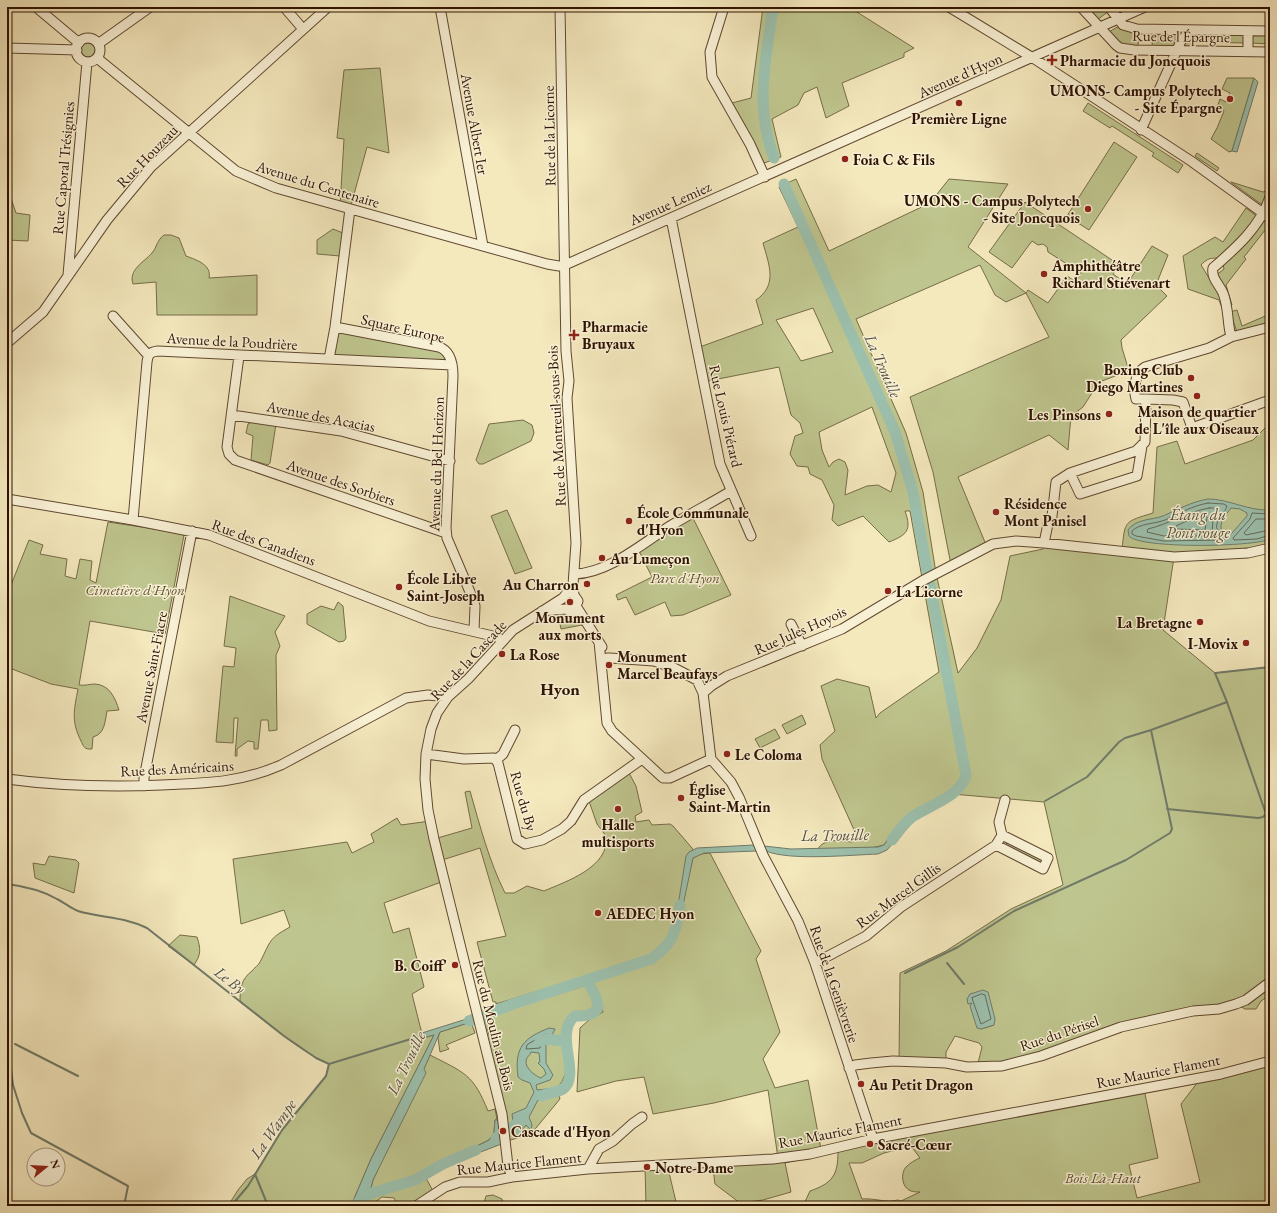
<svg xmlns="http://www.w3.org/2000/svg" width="1277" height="1213" font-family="'EB Garamond',serif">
	<rect width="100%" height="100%" fill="#f4e8bd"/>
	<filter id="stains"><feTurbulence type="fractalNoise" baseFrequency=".005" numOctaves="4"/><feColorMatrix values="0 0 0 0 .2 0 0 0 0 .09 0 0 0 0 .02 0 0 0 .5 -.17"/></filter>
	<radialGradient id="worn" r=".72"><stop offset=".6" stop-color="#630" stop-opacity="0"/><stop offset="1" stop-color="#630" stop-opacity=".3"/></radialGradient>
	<path fill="#bfc58e" stroke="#766c48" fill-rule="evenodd" d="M763 7H849L914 48 904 53V57L842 83 849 106 826 118 817 87 804 93 798 105 772 119 781 157 764 163 732 103 751 98Z
		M1085 7H1105L1109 11 1097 20Z
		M1119 26 1139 33 1138 46 1123 45 1109 32Z
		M1153 33 1178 34 1180 36 1176 45 1173 47 1152 46Z
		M1245 33V43L1193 42V48L1183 46 1187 34Z
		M1251 33H1270V44L1251 43Z
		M81 50a7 7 0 1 1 14 0a7 7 0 1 1-14 0Z
		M380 68 389 153 367 147 350 209 340 206 344 139 337 138 344 70Z
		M1227 78H1254L1232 151 1229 152 1211 139 1217 128 1224 111 1217 108 1220 99 1226 102 1230 93 1222 89Z
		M1088 103 1183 165 1178 173 1152 156 1154 153 1112 126 1110 128 1083 111Z
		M1114 142 1137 157 1089 230 1067 216Z
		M1197 153 1219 168 1217 171 1195 156Z
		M796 179 829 251 930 203 949 179 1008 184 968 247 1026 293 1028 290 1048 303 1067 276 1076 282 1081 273 1048 252 1047 247 1043 244 1038 245 1032 241 1012 268 989 252 1025 202 1118 264 1113 274 1127 284 1152 246 1168 255 1156 285 1167 296 1121 340 1122 348 1129 371 1099 382 1083 407 1071 416 1068 450 1049 435 958 477 987 547 951 565 933 472 910 397 1049 337 1026 293 1006 302 995 295 980 265 856 319 906 433 923 492 936 573 958 673 977 648 1001 600 1010 556 1043 549 1044 543 1122 550C1125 520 1124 522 1153 513L1157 447 1177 441 1185 464 1253 440 1265 428 1270 427V548L1174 557 1163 630 1215 673 1270 667V995L1261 1001 1256 1009H1245L1236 1004 1121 1027 1041 1056 977 1067 982 1047 979 1043 955 1036 946 1052V1063L899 1061 900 973 946 951 1011 909 1063 885 1044 802 952 794 911 817 910 814 898 825 884 845 871 848 817 850C825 837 839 841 852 842L855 832 822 759 820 745 835 731 821 686 837 679 869 687 876 718 880 713 939 672 910 511H905C912 530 907 535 889 542L863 516 838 526 832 520 834 505 822 480 810 474 808 467 797 466 790 454 795 436 803 433 800 423 791 415 779 367 703 382 697 348 763 324 756 300C778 285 769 265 763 243L798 227 779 187ZM813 308 833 352 801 361 776 320ZM872 407 896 473 891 492 878 485 867 486 845 495 848 470 845 462 839 459 833 462 829 467 822 450 819 432ZM973 1003 994 1025 981 1029Z
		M1231 182 1263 192 1269 190 1265 202 1261 204Z
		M7 187 16 213 30 215 28 241 7 240Z
		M1246 208 1258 217C1248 231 1236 247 1222 256 1215 261 1211 254 1201 265L1209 278 1212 279 1222 293 1224 313 1219 300 1188 289 1183 256 1215 237 1223 242Z
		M1262 220 1269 225 1244 257 1246 259 1226 285 1232 305 1228 306 1215 276 1224 269 1223 264Z
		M333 229 343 233 340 256 317 254V240Z
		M164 235H171L179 238 186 256C197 260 212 265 209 278L257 275V315H157L156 282 133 284C128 270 144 262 152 253 157 247 157 240 164 235Z
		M1237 310 1242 326 1270 314V324L1237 332 1230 312Z
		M335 327 447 352 446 365 329 359Z
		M523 420 532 425 534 433 531 441 483 464H479L476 460 489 424Z
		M252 422 276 424 270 463 268 465 251 460 253 436 246 433 248 424Z
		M507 510 532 568 515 574 491 516Z
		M691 514 731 595 683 615 671 616 665 602 635 615 626 597 618 600 616 595 652 577 638 549Z
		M108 522 161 530 184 535 165 634 90 621 79 685C85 686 90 684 95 684 110 685 115 698 119 710L107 711C105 721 105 734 93 737L92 749H89C84 749 83 745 81 741 71 721 74 710 78 689L51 684 7 667V595L29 540 43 545 40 554 67 559 65 576 76 579 80 559 92 561 90 580 96 583Z
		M230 596 285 616 275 632 280 646 276 655 277 730 269 731 268 720H261L258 749H254V742L248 741 237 749V756H235L238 718H234L233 743 216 742 223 666 234 667 236 648 224 646Z
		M338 602 343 606 346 638 344 641 339 642 307 624V614L321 606 334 610Z
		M558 615 569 616 582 625 561 629Z
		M802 715 806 724 787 734 782 725Z
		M775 729 780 738 760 748 755 739Z
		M629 773 636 786 642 812 635 816 636 822 649 820 652 825 670 824 673 826 692 848 694 852 690 856 686 885 693 858 701 854 710 853 761 951 756 959 780 1032 763 1059 775 1088 808 1080 821 1149 1144 1089 1158 1158 1129 1165 1137 1198 1200 1182 1181 1104 1201 1078 1270 1061V1206H803L810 1191C833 1183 838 1175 838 1151L785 1163 791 1192 763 1200 741 1203 745 1206H740V1203L715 1184 712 1161 778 1158 768 1090 714 1103 653 1114 644 1077 616 1081 577 1092 580 1028 590 1019 603 1012 599 996 591 981 600 972 496 1004V1002H493L477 942 506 936 480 848 439 861 444 881 384 903 393 933 409 928 424 987 412 994 423 1038 434 1035 371 1159 351 1206H228L238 1190 247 1179 255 1174 282 1130 326 1076 329 1064C296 1049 269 1024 240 1002 240 989 241 979 252 971 254 968 259 965 260 962 271 941 268 939 290 927L284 910 241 924 233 859 347 842 352 853 374 842 371 834 397 818 401 825 430 821 434 839 472 828 465 792 470 791C480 826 489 861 505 893H514L527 886 544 891C567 881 610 867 606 836L597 824 590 804 586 799ZM911 1146 920 1158C915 1160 910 1163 906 1167 900 1174 902 1188 911 1191 914 1192 918 1192 920 1192L901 1201 898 1200C884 1203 876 1198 862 1199L849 1163H862L884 1153Z
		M1008 842 1043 859 1041 864 1005 845Z
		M49 856 76 860 79 863 74 893 35 878 33 863 45 865Z
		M180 935 197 937C201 949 201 955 194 965L168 946Z
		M587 985 596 1004 595 1009 589 1013H575L564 1024C565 1045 573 1072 557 1088L560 1099 531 1134 507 1141 484 1035 489 1034 487 1028 483 1029 482 1018Z
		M471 1022 475 1033 446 1045 449 1049 440 1052 438 1038 440 1032Z
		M430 1055C465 1073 473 1074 488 1111L495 1109 497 1119 495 1120 494 1133 489 1140 410 1179 399 1184 383 1186 370 1192 373 1180Z
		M667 1164 677 1206H646L645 1166Z
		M426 1178 433 1191 410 1206H398L394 1198 382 1197 370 1206H361C374 1188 406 1184 426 1178Z
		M493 1195 502 1199 504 1206H483L486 1196Z"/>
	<path fill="#9cc0ad" stroke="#707a68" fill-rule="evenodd" d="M1254 78 1258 82 1237 152 1232 151Z
		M1208 499C1229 499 1248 511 1270 510V539C1254 547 1140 549 1129 536L1128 530C1135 519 1152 520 1163 516 1179 509 1191 502 1208 499ZM1231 508 1240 509 1247 513V516L1232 533H1226L1221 529C1220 520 1226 515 1231 508Z
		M898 825 903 831 887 850 878 854C851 855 789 861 766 851L764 846 791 849 878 847 884 845Z
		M754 845 757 851 704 853 693 858 680 920 676 918 686 856 689 852 697 848Z
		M983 990 988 992 995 1019 994 1025 981 1029 977 1028 970 1006 972 1003 968 1004 967 999 970 994Z
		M476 1016 477 1020 440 1032 424 1069 426 1073 373 1180 370 1192 361 1206H351L371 1159 434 1035 423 1038 422 1033Z
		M549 1028 555 1029 552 1035 554 1037 546 1043V1063L553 1075 550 1080 536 1085 537 1090 555 1088 556 1094 538 1100 529 1117 532 1125 531 1130 526 1125 517 1137 515 1138 512 1114 526 1108 534 1092 530 1083 522 1080 518 1077C514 1047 524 1038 549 1028ZM531 1052 539 1053 540 1062 538 1063 544 1069 546 1074 541 1078C535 1076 525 1068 526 1061 526 1057 530 1056 531 1052Z
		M497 1119V1121L500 1120 504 1143 465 1158 461 1154 489 1140 494 1133 495 1120Z"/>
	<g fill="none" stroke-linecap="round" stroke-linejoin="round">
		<path stroke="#656957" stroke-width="1" d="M1208 503 1224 504 1227 506C1223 518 1207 525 1225 538L1224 540 1164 541 1136 536 1132 534V531C1140 523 1155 524 1165 520 1180 513 1192 506 1208 503Z
			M1209 508H1216L1218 510 1213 518 1212 536H1164L1147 532 1148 529C1169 524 1187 512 1209 508Z
			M1270 514 1252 513 1250 519 1233 538 1234 540 1257 539 1270 535
			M1205 515 1207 517 1205 530 1175 529 1176 526 1191 519Z
			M1270 519H1256L1244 533 1246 535 1270 530
			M982 994 985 995 991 1019 981 1024 972 998Z
			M546 1034 548 1037 543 1041 540 1048 526 1049 527 1045Z"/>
		<path stroke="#707a68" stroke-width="2" d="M1045 801 1087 777 1119 742 1125 738 1151 730 1227 702 1215 673 1270 667
			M1167 809 1258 818 1263 817 1266 814 1227 702
			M7 884C23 886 43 891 57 899 65 903 70 908 78 911 101 918 125 917 147 928L284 1036 316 1058 329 1064 424 1035
			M947 963 964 984
			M905 973 958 947 1014 911 1126 860 1170 833 1172 829 1151 730
			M15 1044 78 1076
			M9 1053 13 1085 22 1113 31 1133 128 1186 124 1206
			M255 1174 268 1206
			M231 1206 248 1186 282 1130 326 1076 329 1064"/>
		<path stroke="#9cc0ad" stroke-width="11" d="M773 7C766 61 754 105 774 158
			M784 184 895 432 913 492 927 570
			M892 840C898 832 904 823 912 817 930 805 960 797 966 775L930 585
			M469 1021 513 1004 651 959C674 943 676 932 680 905
			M540 1041 546 1039 566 1041
			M542 1096C548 1092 557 1093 563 1089 582 1075 553 1033 575 1016 584 1016 594 1016 598 1007L596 997 587 980
			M496 1138C508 1129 513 1129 523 1117
			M355 1206 362 1198 372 1193 415 1180 443 1164 476 1150"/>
		<defs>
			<path id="minor" d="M36 7 79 43
				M284 7 303 29
				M440 7 483 246
				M560 7 566 351 569 381 567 398 576 543 573 585 574 595 578 601 576 606 570 610
				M724 7 710 52 712 77 750 144 765 177
				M949 7 1033 58 1191 161 1270 218
				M1081 7 1116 45 1120 48 1134 50 1270 52
				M1109 7 1123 25 1137 29 1270 31
				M76 50a12 12 0 1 1 24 0a12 12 0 1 1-24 0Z
				M98 44 150 7
				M7 48 77 50
				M1248 51V31
				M97 58 236 171 276 188 547 264 559 266 565 265 1145 7
				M1141 130 1186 30
				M671 218 720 464 751 536
				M68 275 87 62
				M113 316 148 355
				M335 327 439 347C451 351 453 365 453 376L446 528 447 538 473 599 475 606 474 631
				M1231 337C1227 322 1229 308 1223 293 1219 284 1211 278 1213 268 1236 248 1260 227 1270 197
				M7 343 43 312 107 220 151 167 328 7
				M239 356 227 447 229 454 235 460 446 533
				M329 359 335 327 350 209
				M1146 399H1136C1133 388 1135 373 1145 367L1209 348 1231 337 1270 327
				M232 415 341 431 450 461
				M1070 473 1080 494 1137 476 1142 446
				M7 499 133 520 209 535 429 621 497 637 502 641
				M133 520 147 362C148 354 150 352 158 351L452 365
				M1044 543 1048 524 1052 516 1056 482 1070 473 1136 451 1145 442 1146 399 1173 400 1183 402 1192 428 1270 400
				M575 574C609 573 643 543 670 526 690 514 711 503 731 491
				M576 606 602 647
				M542 611 566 609 573 613
				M791 624 802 646
				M599 642 607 723 612 731 663 778H670L711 759
				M602 665 607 658H610L654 661 674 668 697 680 703 693 711 759 731 782 739 797 763 855 798 921 815 963 873 1139
				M703 693 711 686 727 676 842 629 922 581 993 544 1016 541 1044 543 1174 557 1248 553 1270 548
				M426 754 464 759 494 758 498 763 517 839 525 844 542 840 562 829 571 821 584 800 642 759
				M496 760 503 754 515 730
				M7 779C58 786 110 787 162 785 205 783 240 783 281 765L406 698 428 695 448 697
				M144 786V778L192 531
				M996 845 1043 869 1048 858 1002 835
				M815 963 866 936 901 907 996 845 1002 835 999 822 1005 800
				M849 1068 855 1065 871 1063 893 1061 946 1063 967 1067 1002 1066 1041 1056 1121 1027 1193 1011 1219 1009 1236 1004 1246 1000 1270 982
				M588 1169 599 1149 613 1141 632 1124 642 1117
				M512 1177 508 1166 502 1114 434 839 428 810 425 779 426 754 431 729 437 713 448 697 468 679 513 630 563 598 573 585
				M416 1206 445 1187 460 1182H488L512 1177 588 1169 773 1159 810 1154 873 1139 1221 1074 1270 1061"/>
		</defs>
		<use href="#minor" stroke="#604830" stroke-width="11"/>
		<use href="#minor" stroke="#f8f0d4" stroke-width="9"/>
	</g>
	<g fill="#8f2418" stroke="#f8f0d4" stroke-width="1.5">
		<path d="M1050 54h4v4h4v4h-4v4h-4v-4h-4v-4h4z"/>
		<circle cx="1230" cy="99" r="4"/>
		<circle cx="959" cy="103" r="4"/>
		<circle cx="845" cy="159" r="4"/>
		<circle cx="1088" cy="209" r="4"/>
		<circle cx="1044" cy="274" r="4"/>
		<path d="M572 329h4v4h4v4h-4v4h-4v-4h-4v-4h4z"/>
		<circle cx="1191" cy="378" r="4"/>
		<circle cx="1197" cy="396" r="4"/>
		<circle cx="1109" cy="414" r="4"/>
		<circle cx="996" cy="512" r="4"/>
		<circle cx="629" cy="521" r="4"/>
		<circle cx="602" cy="558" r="4"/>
		<circle cx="587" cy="584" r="4"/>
		<circle cx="399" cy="587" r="4"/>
		<circle cx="888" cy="591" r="4"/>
		<circle cx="570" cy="602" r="4"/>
		<circle cx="1200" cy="622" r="4"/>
		<circle cx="1246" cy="643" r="4"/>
		<circle cx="502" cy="654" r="4"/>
		<circle cx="609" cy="665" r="4"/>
		<circle cx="727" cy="754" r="4"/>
		<circle cx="681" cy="798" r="4"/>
		<circle cx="618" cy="809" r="4"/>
		<circle cx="598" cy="913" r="4"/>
		<circle cx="455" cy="965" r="4"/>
		<circle cx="861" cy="1084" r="4"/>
		<circle cx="503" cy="1131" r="4"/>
		<circle cx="870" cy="1144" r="4"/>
		<circle cx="647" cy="1167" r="4"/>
	</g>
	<g text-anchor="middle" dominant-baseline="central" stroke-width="3" stroke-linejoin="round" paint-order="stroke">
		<g font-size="15" fill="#2e1201" stroke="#f8f0d4">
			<text transform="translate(1181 36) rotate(1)">Rue de l'Épargne</text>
			<text transform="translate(960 75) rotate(-24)">Avenue d'Hyon</text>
			<text transform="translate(475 124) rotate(80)">Avenue Albert Ier</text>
			<text transform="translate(549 136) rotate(-91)">Rue de la Licorne</text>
			<text transform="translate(147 156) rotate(-46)">Rue Houzeau</text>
			<text transform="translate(63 168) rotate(-85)">Rue Caporal Trésignies</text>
			<text transform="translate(318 184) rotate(17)">Avenue du Centenaire</text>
			<text transform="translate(670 203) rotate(-24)">Avenue Lemiez</text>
			<text transform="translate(403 328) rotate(13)">Square Europe</text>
			<text transform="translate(232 341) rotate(3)">Avenue de la Poudrière</text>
			<text transform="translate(321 416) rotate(11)">Avenue des Acacias</text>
			<text transform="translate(726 416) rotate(77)">Rue Louis Piérard</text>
			<text transform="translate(556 426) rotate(-93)">Rue de Montreuil-sous-Bois</text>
			<text transform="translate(436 464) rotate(-88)">Avenue du Bel Horizon</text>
			<text transform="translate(341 482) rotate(19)">Avenue des Sorbiers</text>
			<text transform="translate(264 542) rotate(20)">Rue des Canadiens</text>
			<text transform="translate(800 630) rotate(-24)">Rue Jules Hoyois</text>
			<text transform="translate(468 660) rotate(-47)">Rue de la Cascade</text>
			<text transform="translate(151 667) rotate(-79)">Avenue Saint-Fiacre</text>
			<text transform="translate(177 768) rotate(-3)">Rue des Américains</text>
			<text transform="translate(524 801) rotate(74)">Rue du By</text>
			<text transform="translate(898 895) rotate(-36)">Rue Marcel Gillis</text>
			<text transform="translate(835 984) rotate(71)">Rue de la Genièvrerie</text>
			<text transform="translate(494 1025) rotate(76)">Rue du Moulin au Bois</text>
			<text transform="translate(1059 1033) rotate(-19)">Rue du Périsel</text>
			<text transform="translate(1158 1071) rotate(-11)">Rue Maurice Flament</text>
			<text transform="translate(840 1131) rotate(-11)">Rue Maurice Flament</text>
			<text transform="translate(519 1163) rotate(-6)">Rue Maurice Flament</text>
		</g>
		<g font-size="15" font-weight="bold" fill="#2e1201" stroke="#f8f0d4" text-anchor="start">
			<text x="1060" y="60">Pharmacie du Joncquois</text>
			<text x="1222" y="90" text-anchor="end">UMONS- Campus Polytech<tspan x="1222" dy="17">- Site Épargne</tspan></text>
			<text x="959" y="118" text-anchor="middle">Première Ligne</text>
			<text x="853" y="159">Foia C &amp; Fils</text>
			<text x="1080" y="200" text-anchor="end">UMONS - Campus Polytech<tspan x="1080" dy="17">- Site Joncquois</tspan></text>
			<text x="1052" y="265">Amphithéâtre<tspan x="1052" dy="17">Richard Stiévenart</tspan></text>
			<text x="582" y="326">Pharmacie<tspan x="582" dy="17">Bruyaux</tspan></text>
			<text x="1183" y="369" text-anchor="end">Boxing Club<tspan x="1183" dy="17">Diego Martines</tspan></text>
			<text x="1197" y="411" text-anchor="middle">Maison de quartier<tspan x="1197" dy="17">de L'île aux Oiseaux</tspan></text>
			<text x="1101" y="414" text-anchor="end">Les Pinsons</text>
			<text x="1004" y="503">Résidence<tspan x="1004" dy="17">Mont Panisel</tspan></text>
			<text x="637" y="512">École Communale<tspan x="637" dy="17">d'Hyon</tspan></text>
			<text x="610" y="558">Au Lumeçon</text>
			<text x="407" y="578">École Libre<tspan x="407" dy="17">Saint-Joseph</tspan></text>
			<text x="579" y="584" text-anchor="end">Au Charron</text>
			<text x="896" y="591">La Licorne</text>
			<text x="570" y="617" text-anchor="middle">Monument<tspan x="570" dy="17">aux morts</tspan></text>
			<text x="1192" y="622" text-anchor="end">La Bretagne</text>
			<text x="1238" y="643" text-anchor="end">I-Movix</text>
			<text x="510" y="654">La Rose</text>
			<text x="617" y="656">Monument<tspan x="617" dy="17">Marcel Beaufays</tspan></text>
			<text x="735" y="754">Le Coloma</text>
			<text x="689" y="789">Église<tspan x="689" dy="17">Saint-Martin</tspan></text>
			<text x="618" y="824" text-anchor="middle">Halle<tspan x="618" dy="17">multisports</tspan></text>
			<text x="606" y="913">AEDEC Hyon</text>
			<text x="447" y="965" text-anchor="end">B. Coiff'</text>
			<text x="869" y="1084">Au Petit Dragon</text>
			<text x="511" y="1131">Cascade d'Hyon</text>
			<text x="878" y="1144">Sacré-Cœur</text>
			<text x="655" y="1167">Notre-Dame</text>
		</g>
		<g font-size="15" font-style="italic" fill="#615132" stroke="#f8f0d4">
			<text x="685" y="577">Parc d'Hyon</text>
			<text x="135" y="589">Cimetière d'Hyon</text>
			<text x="1103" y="1177">Bois Là-Haut</text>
		</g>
		<g font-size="16" font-style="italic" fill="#544f3d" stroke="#f8f0d4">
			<text transform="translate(883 366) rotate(66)">La Trouille</text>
			<text x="1198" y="514">Étang du<tspan x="1198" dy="18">Pont rouge</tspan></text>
			<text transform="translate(835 835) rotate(-1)">La Trouille</text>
			<text transform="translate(230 980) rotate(38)">Le By</text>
			<text transform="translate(406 1063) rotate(-64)">La Trouille</text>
			<text transform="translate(273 1129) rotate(-55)">La Wampe</text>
		</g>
		<g font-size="17" font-weight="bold" fill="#2e1201" stroke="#f8f0d4">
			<text x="560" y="689">Hyon</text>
		</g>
	</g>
	<rect width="1277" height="1213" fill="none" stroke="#f4e8bd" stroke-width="24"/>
	<rect x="8" y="8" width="1261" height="1197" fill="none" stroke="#2e1201" stroke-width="2"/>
	<rect x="12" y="12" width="1253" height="1189" fill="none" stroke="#2e1201"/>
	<g transform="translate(46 1167) rotate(72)"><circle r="19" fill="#f8f0d4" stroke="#a79780"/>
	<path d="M0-3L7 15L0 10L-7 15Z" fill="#8f2418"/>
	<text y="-6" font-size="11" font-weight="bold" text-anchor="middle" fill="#2e1201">N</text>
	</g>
	<rect width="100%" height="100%" filter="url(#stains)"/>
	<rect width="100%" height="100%" fill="url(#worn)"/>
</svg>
